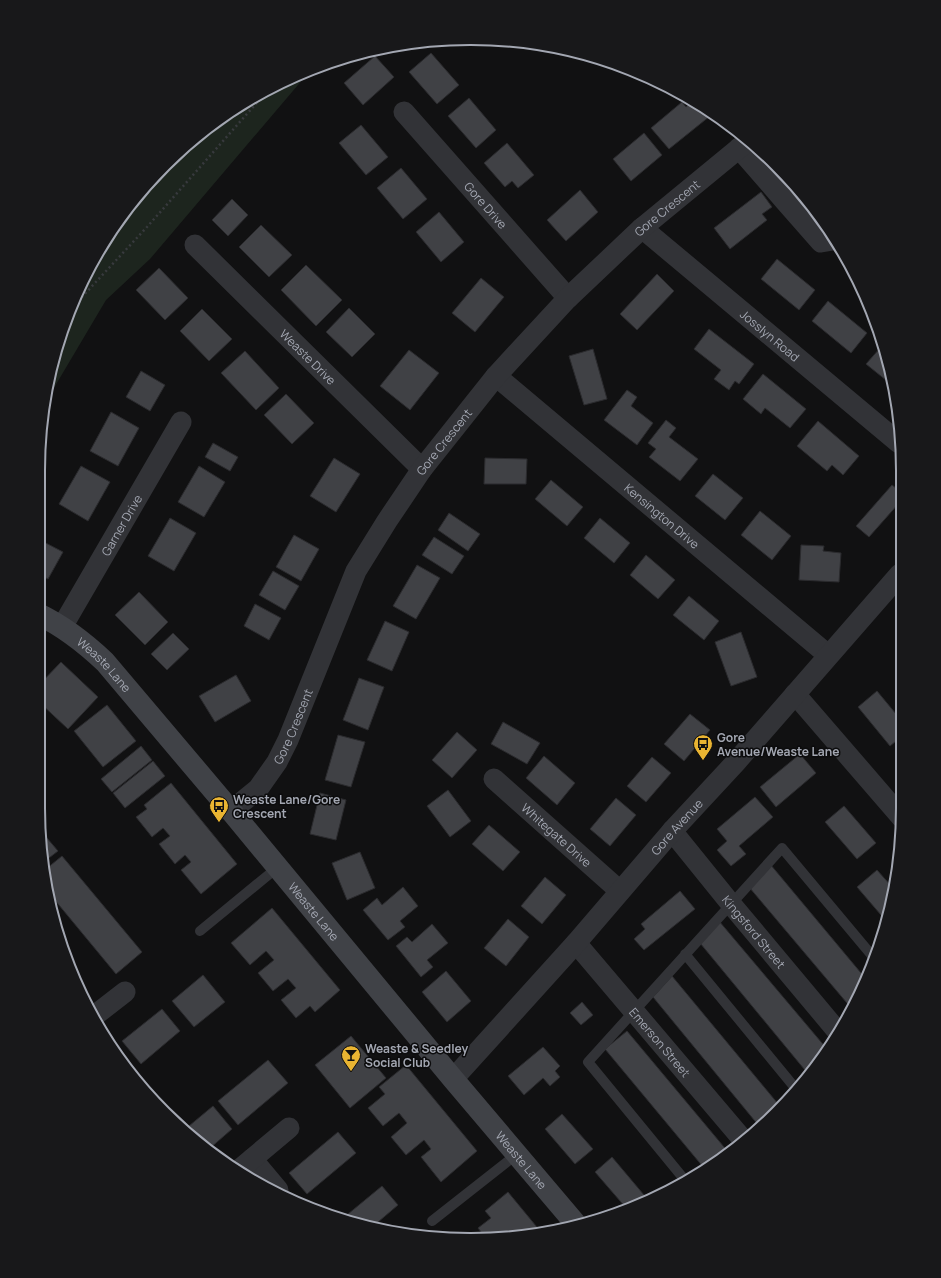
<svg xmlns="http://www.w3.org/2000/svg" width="941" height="1278" font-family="Manrope,sans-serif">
	<rect width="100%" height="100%" fill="#111112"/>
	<path fill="#1d251e" d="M309 72 150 259 106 300 48 398 53 359 71 305 111 230 145 185 207 128 279 83Z
		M806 199 813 207 827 230 819 236 793 210Z"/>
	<path fill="#404145" stroke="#2b2b2e" d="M431 53 459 85 437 104 409 72Z
		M375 56 394 77 363 105 344 83Z
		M469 98 496 130 476 148 448 116Z
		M693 101 705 109 710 116 669 149 651 128 682 102 686 107Z
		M361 125 388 157 366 175 339 143Z
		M644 133 662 155 631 181 613 159Z
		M507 143 534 175 518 188 512 181 505 187 484 163Z
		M401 168 427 199 403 219 377 188Z
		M784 175 803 196 799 198 782 176Z
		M580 190 598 212 566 241 547 220Z
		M761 192 772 207 762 214 767 220 730 249 714 228Z
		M232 199 248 215 228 236 212 220Z
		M439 212 464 242 441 262 416 232Z
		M261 225 292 255 269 277 239 247Z
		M777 259 815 290 799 310 761 279Z
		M306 265 342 300 316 326 281 290Z
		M159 268 188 298 165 320 136 290Z
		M657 274 674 291 637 330 620 314Z
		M481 278 504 297 475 332 452 313Z
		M828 301 867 333 851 353 812 321Z
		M349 308 375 334 352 357 326 332Z
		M202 309 232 339 209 361 180 331Z
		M709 329 754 364 739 384 735 381 729 390 714 379 721 370 694 349Z
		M881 347 892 385 866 364Z
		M593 349 607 399 584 405 569 356Z
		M409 350 439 373 410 410 380 386Z
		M245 351 279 388 256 410 221 373Z
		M141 371 165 385 150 411 126 397Z
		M763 374 806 409 790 428 765 408 761 414 743 399Z
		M627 390 637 397 631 406 653 423 637 445 604 420Z
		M286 394 314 423 292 444 264 415Z
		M111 412 139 428 118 466 90 451Z
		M666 420 676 428 669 437 698 459 680 481 649 457 656 449 648 443Z
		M818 421 859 456 843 475 832 465 827 471 797 446Z
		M213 443 238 457 230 471 205 457Z
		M334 458 360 474 336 512 310 496Z
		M485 458 527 459 526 484H484Z
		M81 466 110 482 88 521 59 504Z
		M199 466 225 482 204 517 178 502Z
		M713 474 743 498 725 520 695 496Z
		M551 480 583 507 567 526 535 499Z
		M892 485 900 491V502L869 537 856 526Z
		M760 511 791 536 772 560 741 535Z
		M449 513 480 534 468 551 438 530Z
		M170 518 196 533 174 571 148 556Z
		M600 518 630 543 614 563 584 538Z
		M294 535 319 549 301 581 276 567Z
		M434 537 464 556 452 574 422 555Z
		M40 540 63 552 48 579 38 574V543Z
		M801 545 824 546 823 551 841 553 839 582 799 580Z
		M646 555 675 580 658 599 630 575Z
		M417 565 440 578 416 619 393 606Z
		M273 571 299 586 285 610 259 595Z
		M139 592 168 622 145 645 115 615Z
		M689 596 719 621 704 640 673 615Z
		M255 604 281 618 269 640 244 626Z
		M385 621 409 632 392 671 367 660Z
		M741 632 757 677 731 686 715 642Z
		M173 633 189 649 167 670 151 654Z
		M61 662 98 697 68 729 38 701V686Z
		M236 675 251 701 215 722 199 696Z
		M359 678 384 687 368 730 343 720Z
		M877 691 901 720V737L890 746 858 707Z
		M107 705 136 741 103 767 74 731Z
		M690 714 710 730 684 761 664 744Z
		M503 722 540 743 527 764 491 744Z
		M457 732 477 750 452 778 432 760Z
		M338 735 365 742 351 787 325 780Z
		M141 746 152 760 112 792 101 779Z
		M800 754 816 773 776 807 760 787Z
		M544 756 575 783 557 805 526 778Z
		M652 757 671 773 646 802 627 786Z
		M153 761 165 776 125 808 113 793Z
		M171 783 237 864 201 894 181 870 191 862 185 855 175 864 159 844 170 836 163 828 152 837 136 817 147 809 144 805Z
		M448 790 471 821 450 837 427 806Z
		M320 793 346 800 336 840 310 834Z
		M755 797 773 817 739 846 746 854 731 866 717 850 727 841 717 829Z
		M616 798 636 815 610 846 590 829Z
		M844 806 876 843 857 859 825 822Z
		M489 825 520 852 503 871 472 844Z
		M41 831 58 851 45 861Z
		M360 852 375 888 347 900 332 863Z
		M62 856 142 952 116 974 49 893 46 869Z
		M770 864 866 979 858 999 852 1009 749 887Z
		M877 870 893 888 887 922 857 887Z
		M545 877 566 895 542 924 521 906Z
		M403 887 418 906 400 921 405 927 388 940 363 910 377 898 382 905Z
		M680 891 695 909 644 950 634 939 645 929 641 924Z
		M272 908 340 990 315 1012 310 1006 296 1018 281 1000 296 988 288 979 273 991 258 973 274 960 266 951 250 965 231 943Z
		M508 919 529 937 506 966 484 948Z
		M719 921 827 1049 813 1071 809 1075 700 943Z
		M432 924 448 943 427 960 433 967 421 977 396 946 407 937 412 942Z
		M446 971 471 1001 447 1022 422 992Z
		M203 975 225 1002 194 1027 172 1001Z
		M672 976 779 1105 759 1126 653 997Z
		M582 1002 593 1015 581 1025 570 1013Z
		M162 1009 180 1031 141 1064 122 1041Z
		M627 1031 729 1153 704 1168 605 1049Z
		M351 1036 386 1078 350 1108 315 1065Z
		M543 1047 560 1066 555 1071 560 1077 550 1086 543 1078 524 1095 508 1076Z
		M114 1049 134 1074 113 1050Z
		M268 1060 288 1083 238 1125 218 1101Z
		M406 1065 477 1151 441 1182 421 1157 431 1149 424 1140 406 1155 391 1137 407 1123 399 1113 383 1126 368 1108 385 1094 379 1087Z
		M213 1106 232 1129 209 1149 183 1131Z
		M562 1114 593 1149 575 1164 545 1129Z
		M338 1132 356 1153 307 1194 289 1173Z
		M612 1157 644 1195 627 1209 595 1172Z
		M382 1186 398 1205 371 1228 358 1225 342 1219Z
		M508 1192 541 1232 527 1236H484L478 1228 491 1218 485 1211Z"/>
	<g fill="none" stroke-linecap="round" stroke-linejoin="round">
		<path stroke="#383a3e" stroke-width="2.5" stroke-dasharray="2 3" stroke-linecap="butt" d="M68 312 147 227 269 89"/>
		<path stroke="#323337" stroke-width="10" d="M200 931 278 867
			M685 954 796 1089
			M684 1179 588 1062 782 848 874 958
			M432 1221 517 1154"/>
		<g stroke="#323337" stroke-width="21">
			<path id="s1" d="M404 112 568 298"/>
			<path d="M739 148 785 201 821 242 833 240"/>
			<path id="s2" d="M642 228 899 443"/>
			<path id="s3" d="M195 245 422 469"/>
			<path id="s4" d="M496 376 828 655"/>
			<path id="s5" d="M62 627 181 422"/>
			<path d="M795 694 902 818"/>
			<path id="s6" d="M494 779 620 891"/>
			<path id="s7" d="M231 811 258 789 277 762 288 740 356 571 387 521 422 469 496 376 568 298 642 228 749 140"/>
			<path id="s8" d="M672 831 731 904 838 1032"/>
			<path id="s9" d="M576 943 744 1141"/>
			<path d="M94 1016 125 992"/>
			<path id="s10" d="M453 1079 576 943 672 831 736 762 900 574"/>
			<path d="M252 1159 278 1190"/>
			<path d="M240 1169 289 1128"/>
		</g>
		<path stroke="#404247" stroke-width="22" id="s11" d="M38 614C63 626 85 643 105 662L231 811 453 1079 575 1223"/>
	</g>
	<defs>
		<symbol id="bus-pin" viewBox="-11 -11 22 30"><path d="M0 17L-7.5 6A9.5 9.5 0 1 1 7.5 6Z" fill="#e9b432" stroke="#0c0c0d"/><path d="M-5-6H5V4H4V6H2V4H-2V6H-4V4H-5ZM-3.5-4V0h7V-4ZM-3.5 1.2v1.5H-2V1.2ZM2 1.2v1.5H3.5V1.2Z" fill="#111"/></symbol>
		<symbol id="bar-pin" viewBox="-11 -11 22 30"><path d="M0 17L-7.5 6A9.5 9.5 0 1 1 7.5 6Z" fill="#e9b432" stroke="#0c0c0d"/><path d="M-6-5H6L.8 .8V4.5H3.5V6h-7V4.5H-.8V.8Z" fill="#111"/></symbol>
	</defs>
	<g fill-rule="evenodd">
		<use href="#bus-pin" x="692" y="733" width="22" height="30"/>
		<use href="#bus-pin" x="208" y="795" width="22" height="30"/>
		<use href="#bar-pin" x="340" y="1044" width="22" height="30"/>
	</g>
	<g text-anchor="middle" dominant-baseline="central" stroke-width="3" stroke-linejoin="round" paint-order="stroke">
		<g font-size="12" fill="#a3a7b2" stroke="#0c0c0d">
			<text stroke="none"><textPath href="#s1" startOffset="124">Gore Drive</textPath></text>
			<text stroke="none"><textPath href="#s7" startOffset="755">Gore Crescent</textPath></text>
			<text stroke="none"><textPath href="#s2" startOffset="167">Josslyn Road</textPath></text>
			<text stroke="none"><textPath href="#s3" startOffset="159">Weaste Drive</textPath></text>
			<text stroke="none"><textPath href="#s7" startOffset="431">Gore Crescent</textPath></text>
			<text stroke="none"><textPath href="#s4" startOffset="217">Kensington Drive</textPath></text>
			<text stroke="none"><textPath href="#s5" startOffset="118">Garner Drive</textPath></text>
			<text stroke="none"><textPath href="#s11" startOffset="84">Weaste Lane</textPath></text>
			<text stroke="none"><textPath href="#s7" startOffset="107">Gore Crescent</textPath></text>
			<text stroke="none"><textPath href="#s10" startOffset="337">Gore Avenue</textPath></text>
			<text stroke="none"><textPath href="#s6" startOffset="84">Whitegate Drive</textPath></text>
			<text stroke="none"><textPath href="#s11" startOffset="408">Weaste Lane</textPath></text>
			<text stroke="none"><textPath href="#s8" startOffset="130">Kingsford Street</textPath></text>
			<text stroke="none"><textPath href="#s9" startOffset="130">Emerson Street</textPath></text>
			<text stroke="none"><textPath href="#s11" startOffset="732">Weaste Lane</textPath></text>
		</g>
		<g font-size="12" font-weight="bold" fill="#a3a7b2" stroke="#0c0c0d" text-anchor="start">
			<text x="717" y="737">Gore<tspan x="717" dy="14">Avenue/Weaste Lane</tspan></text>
			<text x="233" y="799">Weaste Lane/Gore<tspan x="233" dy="14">Crescent</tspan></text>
			<text x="365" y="1048">Weaste &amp; Seedley<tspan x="365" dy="14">Social Club</tspan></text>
		</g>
	</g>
	<path d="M0 0H941V1278H0ZM470 45H471A425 425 0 0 1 896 470V808A425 425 0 0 1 471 1233H470A425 425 0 0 1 45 808V470A425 425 0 0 1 470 45Z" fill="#18181a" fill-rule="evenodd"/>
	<path fill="none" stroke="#a3a7b2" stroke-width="2" d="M470 45H471A425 425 0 0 1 896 470V808A425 425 0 0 1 471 1233H470A425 425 0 0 1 45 808V470A425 425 0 0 1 470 45Z"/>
</svg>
